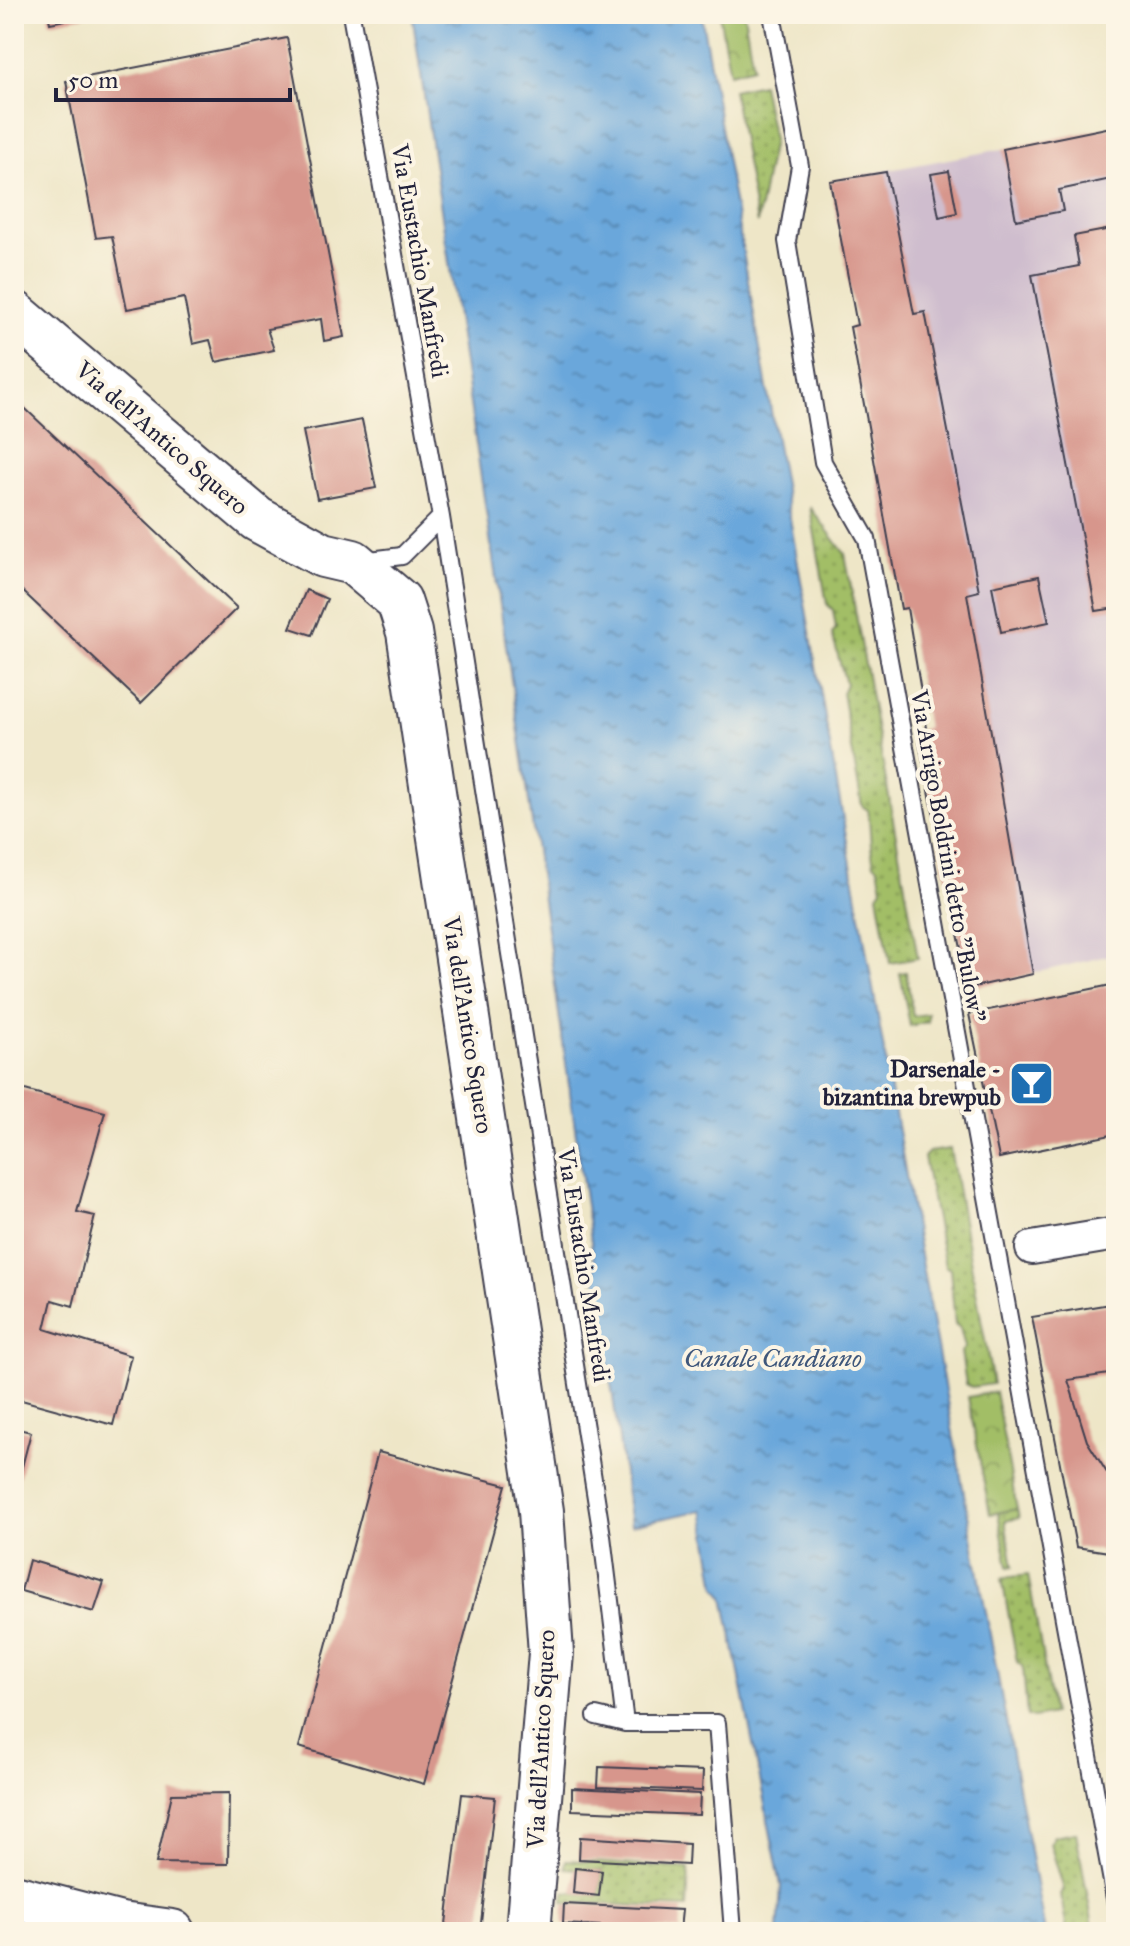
<svg xmlns="http://www.w3.org/2000/svg" width="1130" height="1946" font-family="'IM FELL Great Primer',serif">
	<defs>
		<pattern id="grass-dots" width="8" height="8" patternUnits="userSpaceOnUse" patternTransform="scale(2)"><rect width="8" height="8" fill="#a2be66"/><path d="M2 2h.1M6 6h.1" fill="none" stroke="#849a55" stroke-width="1.8" stroke-linecap="round"/></pattern>
		<pattern id="park-crowns" width="20" height="18" patternUnits="userSpaceOnUse" patternTransform="scale(2)"><rect width="20" height="18" fill="#a2be66"/><path d="M2 6a3 3 0 1 1 6 0M12 15a3 3 0 1 1 6 0" fill="none" stroke="#849a55"/></pattern>
		<pattern id="water-ripples" width="26" height="14" patternUnits="userSpaceOnUse" patternTransform="scale(2)"><rect width="26" height="14" fill="#6aa7db"/><path d="M2 4q2-2 4 0t4 0M15 11q2-2 4 0t4 0" fill="none" stroke="#5788b3"/></pattern>
	</defs>
	<rect width="100%" height="100%" fill="#fcf5e5"/>
	<filter id="ink" filterUnits="userSpaceOnUse"><feTurbulence type="fractalNoise" baseFrequency=".0125" numOctaves="2"/><feDisplacementMap in="SourceGraphic" scale="16" xChannelSelector="R" yChannelSelector="G"/><feConvolveMatrix kernelMatrix="1 2 1 2 8 2 1 2 1" color-interpolation-filters="sRGB"/></filter>
	<filter id="wash" filterUnits="userSpaceOnUse"><feTurbulence type="fractalNoise" baseFrequency=".006" numOctaves="4" result="noise"/><feDisplacementMap in="SourceGraphic" scale="32" xChannelSelector="R" yChannelSelector="G"/><feGaussianBlur stdDeviation="1.8" result="paint"/><feColorMatrix in="noise" values="0 0 0 0 0 0 0 0 0 0 0 0 0 0 0 0 0 1.4 0 .05"/><feComposite in="paint" operator="in"/></filter>
	<g filter="url(#wash)">
		<rect width="100%" height="100%" fill="#eee6c7"/>
		<!-- industrial -->
		<path fill="#cfbdce" d="M1116,128V954L969,988L917,731L927,728L907,608L901,609L850,327L857,325L830,181Z"/>
		<!-- grass -->
		<path fill="url(#grass-dots)" stroke="#627050" stroke-width="2" d="M762,84L773,140L757,223L733,90Z
			M810,507L845,554L918,958L890,963L878,894L882,888L878,867L874,864C869,844 871,829 868,810L862,806L842,693L846,684L832,634L836,628L833,610L827,604Z
			M906,972L913,1016L928,1014V1022L910,1026L900,973Z
			M950,1149L993,1384L972,1387L966,1384L961,1352L965,1347L960,1328L955,1324L950,1269L945,1266L924,1157L929,1152Z
			M1017,1509L1019,1518L1005,1521L1013,1566L1008,1567L998,1513Z
			M1028,1575L1053,1714L1033,1718L1027,1716L1023,1666L1017,1662L1002,1578Z
			M1076,1832L1094,1932H1067L1061,1895L1064,1890L1050,1843L1054,1836Z
			M566,1860L689,1869L687,1908L563,1902L564,1892L599,1896L602,1871L565,1868Z"/>
		<!-- park -->
		<path fill="url(#park-crowns)" stroke="#627050" stroke-width="2" d="M719,14H744L753,67L730,73Z
			M995,1392L1017,1509L990,1514L968,1397Z"/>
		<!-- water -->
		<path fill="url(#water-ripples)" stroke="#46648b" stroke-width="2" d="M412,14H701L920,1255L1045,1932H778L781,1886L724,1597L716,1587L703,1510L631,1525L526,780Z"/>
		<g id="blocks">
			<!-- building -->
			<path fill="#d7968c" d="M48,14H90V15L50,23Z
				M287,38L344,337L324,341L321,319L267,329L274,350L216,362L210,340L193,344L184,298L127,309L112,236L96,238L66,81Z
				M1116,126V178L1059,190L1063,211L1016,220L1003,149Z
				M949,171L957,213L939,217L931,174Z
				M886,172L914,314L925,312L979,591L967,594L1033,974L969,988L917,731L927,728L907,608L901,609L850,327L857,325L830,181Z
				M1116,228V393L1111,394L1116,418V608L1096,611L1032,275L1079,266L1074,236Z
				M14,398L237,608L141,703L14,583Z
				M362,420L376,488L317,499L303,431Z
				M1039,576L1049,622L1001,632L992,586Z
				M306,590L327,599L312,635L290,628Z
				M1116,984V1134L999,1158L969,1014Z
				M14,1087L105,1112L77,1212L95,1216L73,1306L52,1300L45,1329L131,1356L113,1425L14,1398Z
				M1116,1303V1373L1068,1380L1087,1441L1116,1487V1553L1076,1547L1032,1317Z
				M14,1428L31,1432L15,1494H14Z
				M378,1452L506,1485L424,1784L299,1747Z
				M29,1560L104,1582L94,1612L21,1591Z
				M599,1767L703,1771L702,1791L598,1787Z
				M572,1788L700,1794L699,1815L572,1810Z
				M229,1793L228,1864L156,1863L172,1794Z
				M462,1794L495,1797L480,1932H445Z
				M580,1837L689,1844L688,1865L579,1859Z
				M575,1868L602,1871L599,1896L573,1893Z
				M564,1904L682,1910L680,1930L563,1924Z"/>
		</g>
	</g>
	<g filter="url(#ink)">
		<use href="#blocks" fill-opacity="0" stroke="#413f50" stroke-width="2"/>
		<g fill="none" stroke-linecap="round" stroke-linejoin="round">
			<defs>
				<path id="lane" d="M351,14L441,517L402,556L362,561
					M772,14L800,166L787,241L823,462L867,539L1116,1904
					M441,517L602,1536L625,1723H717L733,1932
					M596,1716L625,1723"/>
				<path id="street" d="M1032,1248L1116,1234"/>
				<path id="secondary" d="M14,313L257,519L323,555L353,562L399,601L409,632L541,1511L551,1653L528,1932
					M14,1897L121,1925L172,1932"/>
			</defs>
			<!-- lane casing -->
			<use href="#lane" stroke="#413f50" stroke-width="20"/>
			<!-- street casing -->
			<use href="#street" stroke="#413f50" stroke-width="36"/>
			<!-- secondary casing -->
			<use href="#secondary" stroke="#413f50" stroke-width="48"/>
			<!-- lane -->
			<use href="#lane" stroke="#fff" stroke-width="16"/>
			<!-- street -->
			<use href="#street" stroke="#fff" stroke-width="32"/>
			<!-- secondary -->
			<use href="#secondary" stroke="#fff" stroke-width="44"/>
		</g>
	</g>
	<!-- icons -->
	<defs>
		<symbol id="bar-square" viewBox="-11 -11 22 22"><rect x="-9" y="-9" width="18" height="18" rx="4" fill="#1f6fb2" stroke="#fcf5e5"/><path d="M-6-5H6L.8 .8V4.5H3.5V6h-7V4.5H-.8V.8Z" fill="#fff"/></symbol>
	</defs>
	<g fill-rule="evenodd">
		<use href="#bar-square" x="1006" y="1058" width="51" height="51"/>
	</g>
	<g text-anchor="middle" stroke-width="8" stroke-linejoin="round" paint-order="stroke">
		<!-- street labels -->
		<g font-size="24" fill="#22223b" stroke="#fcf5e5">
			<text transform="translate(420 261) rotate(80)" y="8">Via Eustachio Manfredi</text>
			<text transform="translate(162 438) rotate(41)" y="8">Via dell'Antico Squero</text>
			<text transform="translate(948 856) rotate(80)" y="8">Via Arrigo Boldrini detto "Bulow"</text>
			<text transform="translate(468 1025) rotate(81)" y="8">Via dell'Antico Squero</text>
			<text transform="translate(584 1265) rotate(81)" y="8">Via Eustachio Manfredi</text>
			<text transform="translate(541 1739) rotate(-87)" y="8">Via dell'Antico Squero</text>
		</g>
		<!-- poi labels -->
		<g font-size="24" font-weight="bold" fill="#22223b" stroke="#fcf5e5" text-anchor="end">
			<text x="1001" y="1077">Darsenale -<tspan x="1001" dy="28">bizantina brewpub</tspan></text>
		</g>
		<!-- water labels -->
		<g font-size="26" font-style="italic" fill="#3f577b" stroke="#fcf5e5">
			<text x="773" y="1367">Canale Candiano</text>
		</g>
	</g>
	<!-- margin -->
	<rect width="1130" height="1946" fill="none" stroke="#fcf5e5" stroke-width="48"/>
	<!-- scale -->
	<path d="M56 88v12h234v-12" fill="none" stroke="#22223b" stroke-width="4"/>
	<text x="68" y="88" font-size="24" fill="#22223b" stroke="#fcf5e5" stroke-width="6" paint-order="stroke">50 m</text>
</svg>
